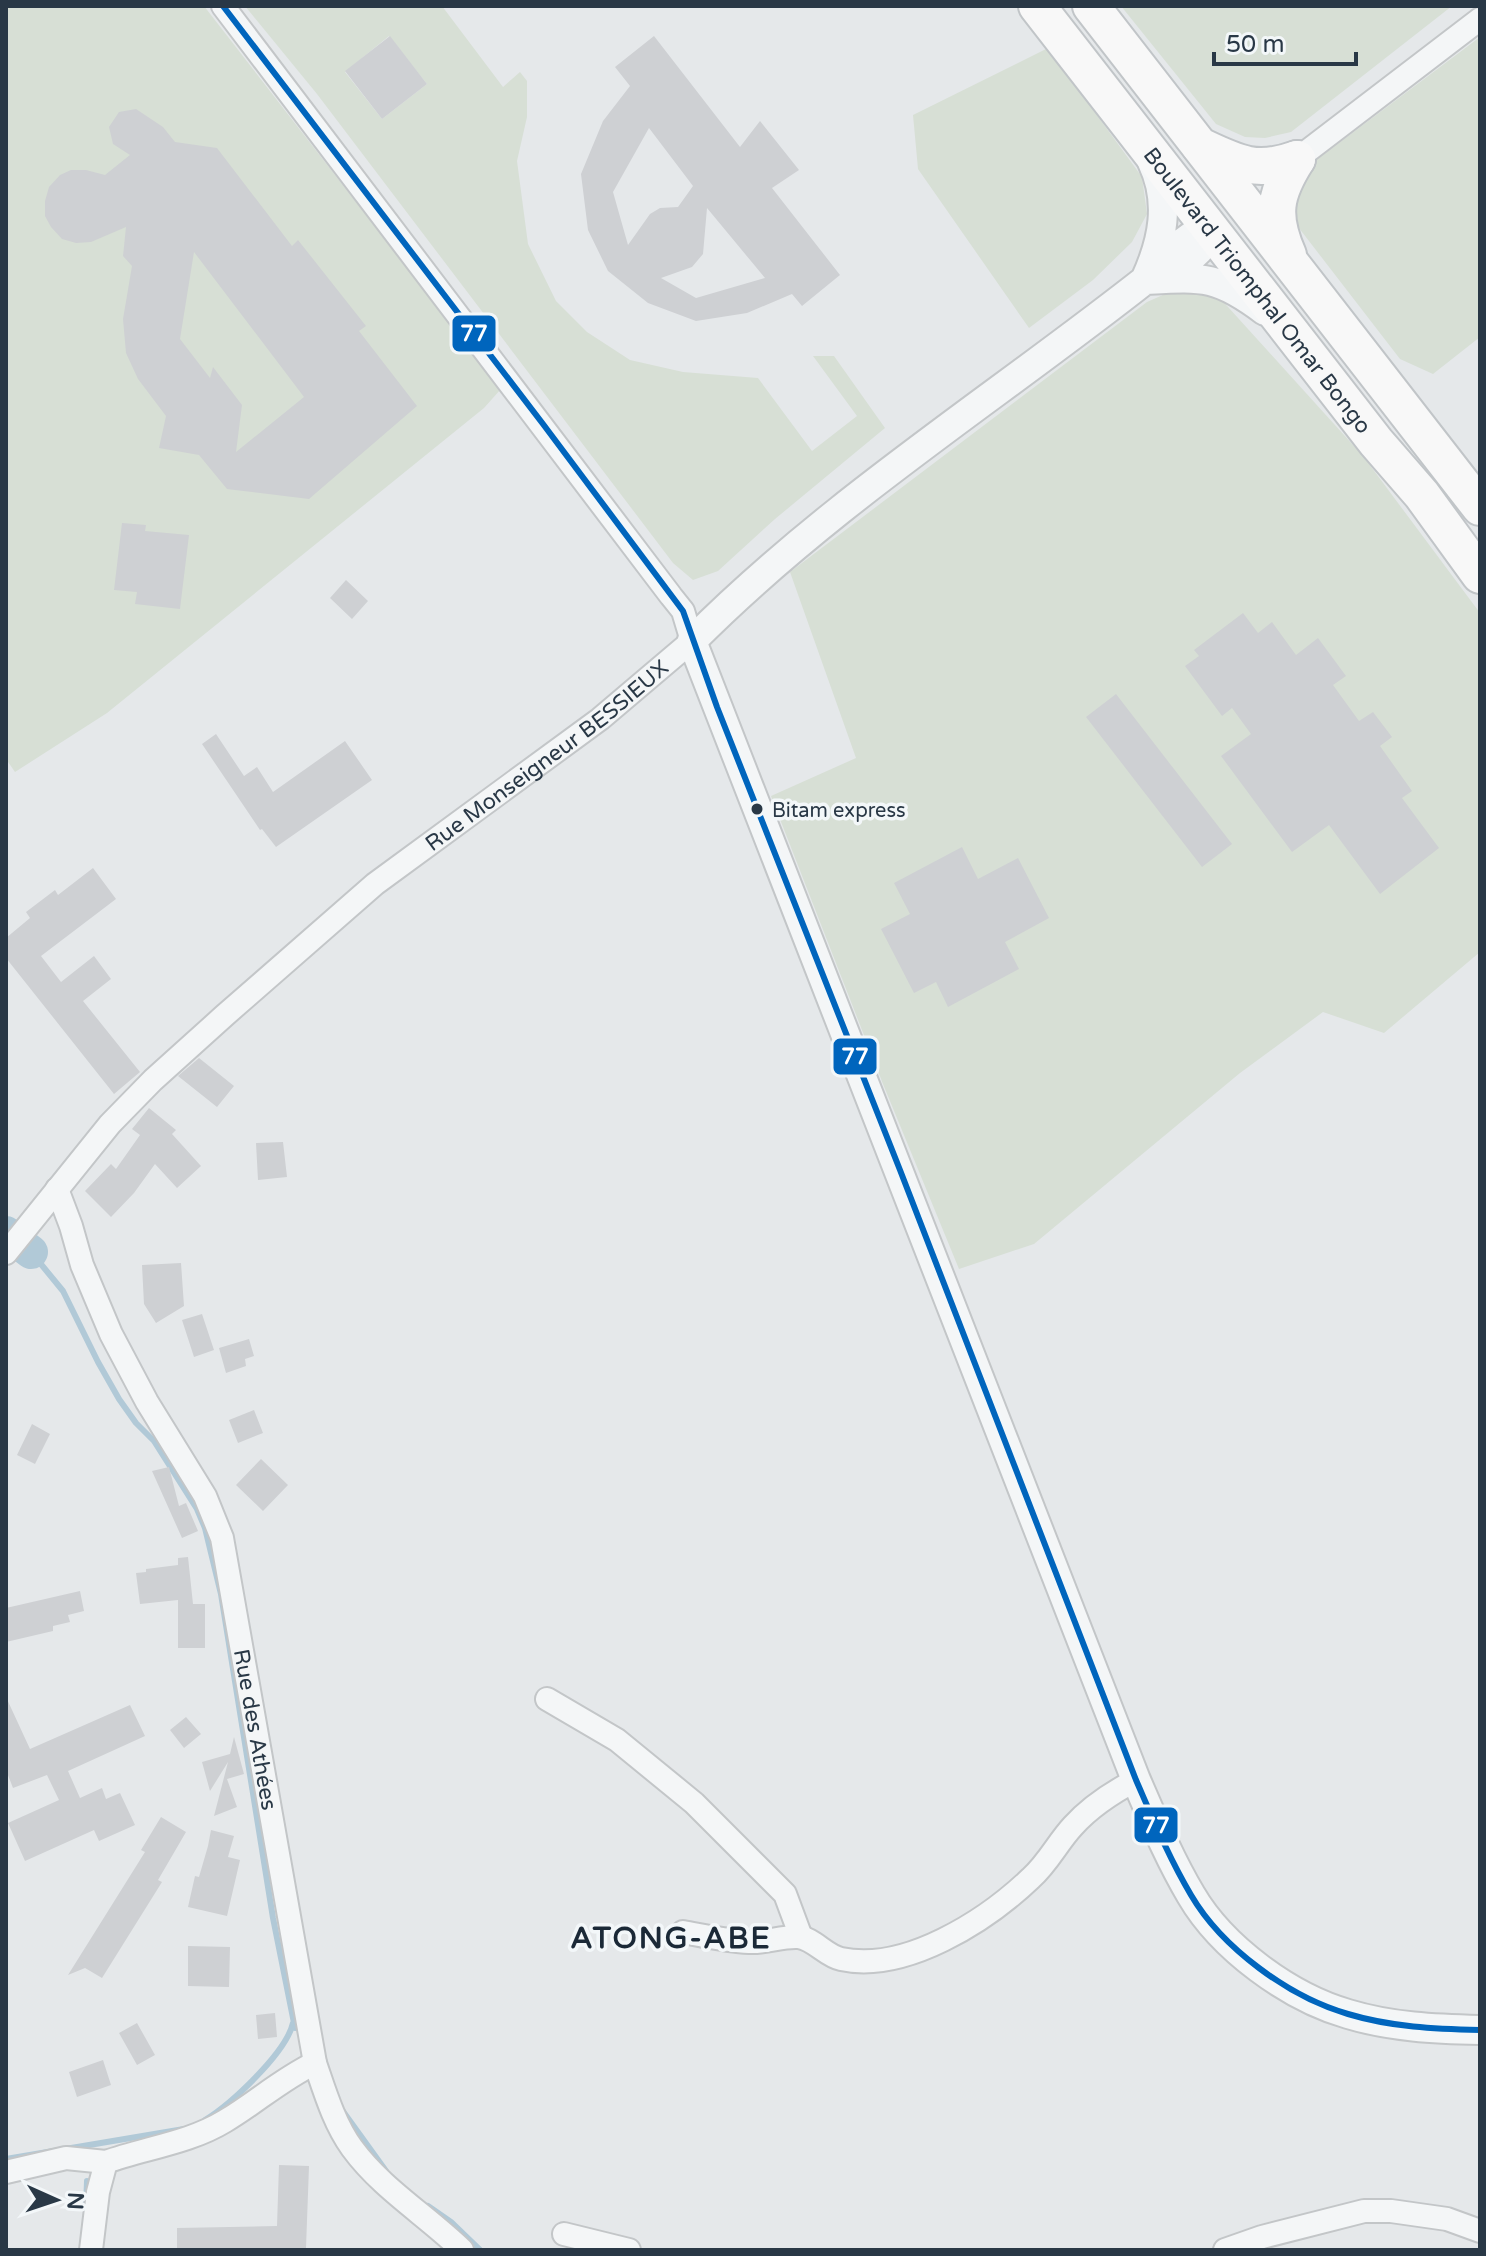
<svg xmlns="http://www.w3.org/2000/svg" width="1486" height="2256" font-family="'Varela Round',sans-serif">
	<rect width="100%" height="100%" fill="#e5e8ea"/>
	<!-- green -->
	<path fill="#d7dfd5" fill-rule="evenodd" d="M6,6H204L501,389L484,408L107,713L15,772L6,759Z
		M245,6H442L503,87L520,72L527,81V117L517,161L528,244L556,301L587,332L630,360L683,372L758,378L812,451L857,416L813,356H834L885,428L775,519L718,571L693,580L673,563L317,94ZM389,36L427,84L382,119L345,72Z
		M1121,6H1452L1291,132L1265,138L1245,137L1216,124Z
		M1480,37V337L1433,374L1400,359L1292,219L1303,170Z
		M1048,48L1142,177L1147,214L1132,242L1093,280L1029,328L918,169L913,115Z
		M1172,291H1188L1219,297L1363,456L1480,613V952L1384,1033L1323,1012L1240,1073L1034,1244L959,1269L883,1084L771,796L856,758L790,572L1147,302Z"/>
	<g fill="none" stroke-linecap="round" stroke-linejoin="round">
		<!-- stream -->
		<path stroke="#b1c9d7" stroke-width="6" d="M31,1252L63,1291L98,1362L119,1399L136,1423L154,1441L197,1509L205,1528L221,1594L273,1918L295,2028
			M342,2110L386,2171
			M205,2120C231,2104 286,2053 293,2023
			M6,2159L184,2129
			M428,2206L451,2222L480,2250
			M86,2207L87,2181"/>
		<!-- river -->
		<path stroke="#b1c9d7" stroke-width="34" d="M6,1233L31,1252"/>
	</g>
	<!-- building -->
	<path fill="#ced0d3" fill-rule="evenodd" d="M390,36L427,84L382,119L345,71Z
		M654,36L740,147L760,121L799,170L772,188L840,275L802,306L792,294L747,313L696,321L648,303L608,271L588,230L581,174L603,121L630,86L615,67ZM649,128L693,186L678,207L660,208L650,214L628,245L613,192ZM707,208L765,278L696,298L661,278L692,267L703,254Z
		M136,109L163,127L175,142L217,148L292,246L298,240L366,326L359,331L417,406L309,499L227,489L199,455L159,448L166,416L138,379L126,353L123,319L132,266L123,256L126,227L91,242L76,243L62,239L51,227L45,216V201L49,187L60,175L71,170H86L105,175L130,155L113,144L109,127L119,112ZM194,252L304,397L236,452L242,405L213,367L210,378L180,339Z
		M122,523L146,525L145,531L189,535L180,609L135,604L137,592L114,590Z
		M346,580L368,601L352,619L330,598Z
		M1243,613L1258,633L1272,622L1296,655L1318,638L1346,676L1333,685L1359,721L1373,712L1392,737L1380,746L1412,791L1402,798L1439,848L1380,894L1329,825L1292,852L1221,756L1251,734L1232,708L1222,716L1185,666L1199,656L1194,650Z
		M1116,694L1232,844L1202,867L1086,717Z
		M216,734L244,776L257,767L273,792L345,741L372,780L276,847L262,829L260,830L202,744Z
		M962,847L978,879L1018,858L1049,918L1005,942L1019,969L948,1007L936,982L914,993L881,929L910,914L894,883Z
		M93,868L116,899L41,956L61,982L94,956L111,979L83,1001L140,1072L114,1094L6,958V938L30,918L26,912L55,890L58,895Z
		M199,1058L234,1086L217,1107L178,1076Z
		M149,1108L176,1130L172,1134L201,1166L177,1188L155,1164L134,1193L111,1217L85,1191L111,1164L116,1169L140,1135L132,1129Z
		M283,1142L287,1177L258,1180L256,1143Z
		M181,1263L184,1306L156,1323L144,1304L142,1265Z
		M202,1314L214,1350L194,1357L182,1320Z
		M249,1339L254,1356L245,1359L246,1366L226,1373L219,1348Z
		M254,1410L263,1433L238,1443L229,1420Z
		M32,1424L50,1434L35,1464L17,1455Z
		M261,1459L288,1485L263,1511L236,1485Z
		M169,1467L179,1506L186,1503L198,1531L182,1538L152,1471Z
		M188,1557L193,1604H205V1648H178V1600L140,1604L136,1573L146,1572V1569L178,1565V1558Z
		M80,1591L84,1611L68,1615L70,1622L53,1626V1631L6,1642V1608Z
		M6,1697L30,1749L130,1705L145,1736L68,1771L80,1798L102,1788L106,1799L120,1793L135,1825L99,1841L94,1830L25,1861L8,1823L59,1800L47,1775L13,1788L6,1770Z
		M186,1717L201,1734L184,1748L170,1730Z
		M234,1737L244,1774L227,1779L237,1807L214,1816L228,1762L210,1791L202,1762L230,1754Z
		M161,1817L186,1832L158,1880L162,1882L102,1978L85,1968L68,1975L145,1852L141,1850Z
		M211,1830L234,1836L228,1857L240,1860L227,1916L188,1907L195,1876L199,1877L208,1846Z
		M188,1946L230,1947L229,1987L188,1986Z
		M275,2013L277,2037L258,2039L256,2015Z
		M137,2023L155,2055L137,2065L119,2033Z
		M103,2060L111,2085L77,2097L69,2072Z
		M279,2165L309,2166L306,2248L177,2250V2228L277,2226Z"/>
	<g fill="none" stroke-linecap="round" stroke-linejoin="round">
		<defs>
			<g id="minor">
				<path d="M1297,159L1480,19"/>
				<path id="s1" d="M57,1189L71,1226L82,1265L111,1334L147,1402L205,1496L222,1538L315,2063C325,2092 334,2123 352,2148C382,2189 426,2215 462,2250"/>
				<path id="s2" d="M6,1253L110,1124L153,1080L224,1016L375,884L600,719L692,641L683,611L671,596L223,6"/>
				<path d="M547,1699L617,1740L694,1803L785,1894L801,1937"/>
				<path d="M683,1932C705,1936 727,1941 749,1942C766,1943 782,1936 798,1937C813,1938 826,1956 841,1959C905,1973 986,1921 1031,1878C1048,1863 1058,1842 1073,1826C1091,1806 1113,1792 1136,1780"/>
				<path d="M6,2172L66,2158L106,2162"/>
				<path d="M564,2234L629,2250"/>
				<path d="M91,2250L98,2192L106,2162C145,2148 189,2143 225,2121C257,2102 280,2080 315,2063"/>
				<path d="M1225,2250L1262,2237L1364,2211H1391L1447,2219L1480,2231"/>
			</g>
			<path id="tertiary" d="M1152,162C1171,202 1163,241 1145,280C994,399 828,504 692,641L1136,1780C1153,1819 1169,1858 1191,1895C1222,1948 1289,1997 1348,2014C1391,2027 1435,2029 1480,2030
				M1152,265L1197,232L1210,230C1205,254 1177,267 1157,279
				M1145,280C1203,277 1217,275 1265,311"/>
			<g id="primary">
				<path id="s3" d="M1037,6L1376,442L1422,495L1480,575"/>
				<path d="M1091,6L1480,507"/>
				<path d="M1200,146C1236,163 1256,174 1297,159"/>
				<path d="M1288,255C1271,216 1274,195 1297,159"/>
			</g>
		</defs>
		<!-- minor casing -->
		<use href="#minor" stroke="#c3c6c8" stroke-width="26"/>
		<!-- tertiary casing -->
		<use href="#tertiary" stroke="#c3c6c8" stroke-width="32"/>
		<!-- primary casing -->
		<use href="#primary" stroke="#c1c5c8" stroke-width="40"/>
		<!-- minor -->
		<use href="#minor" stroke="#f4f6f7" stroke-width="22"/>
		<!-- tertiary -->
		<use href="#tertiary" stroke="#f4f6f7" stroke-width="28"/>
		<!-- primary -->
		<use href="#primary" stroke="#f8f8f8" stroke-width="36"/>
		<defs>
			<path id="bus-1" d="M223,6L543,424L683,611L717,707L900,1170L1136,1780C1153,1819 1169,1858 1191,1895C1222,1948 1289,1997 1348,2014C1391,2027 1435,2029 1480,2030"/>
		</defs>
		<!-- bus-1 casing -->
		<use href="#bus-1" stroke="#f3f7f9" stroke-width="12"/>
		<!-- bus-1 -->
		<use href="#bus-1" stroke="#0065bd" stroke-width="6"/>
	</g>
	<!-- markers -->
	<circle fill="#293846" stroke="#f3f7f9" stroke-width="3" cx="757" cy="809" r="7"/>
	<g text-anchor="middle" stroke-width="7" stroke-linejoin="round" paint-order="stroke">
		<!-- bus labels -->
		<g font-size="20" fill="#293846" stroke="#f3f7f9" text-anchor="start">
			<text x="772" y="817">Bitam express</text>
		</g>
		<!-- street labels -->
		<g font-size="22" fill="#293846" stroke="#f3f7f9">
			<text dy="8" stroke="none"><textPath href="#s3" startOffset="360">Boulevard Triomphal Omar Bongo</textPath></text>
			<text dy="8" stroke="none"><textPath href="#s2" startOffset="738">Rue Monseigneur BESSIEUX</textPath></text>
			<text dy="8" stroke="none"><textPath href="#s1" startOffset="582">Rue des Athées</textPath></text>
		</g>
		<!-- district labels -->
		<g font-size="30" font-weight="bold" letter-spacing="2" fill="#1b2937" stroke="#f3f7f9">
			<text x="671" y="1948">ATONG-ABE</text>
		</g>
	</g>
	<g stroke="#f3f7f9" stroke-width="3">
		<rect x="451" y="314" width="46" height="39" rx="8" fill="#0065bd"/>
		<rect x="832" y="1037" width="46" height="39" rx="8" fill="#0065bd"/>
		<rect x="1133" y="1806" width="46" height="38" rx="8" fill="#0065bd"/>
	</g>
	<g font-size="22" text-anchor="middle" font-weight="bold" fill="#fff">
		<text x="474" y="341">77</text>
		<text x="855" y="1064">77</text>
		<text x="1156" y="1833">77</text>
	</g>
	<!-- border -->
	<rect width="1486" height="2256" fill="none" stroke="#293846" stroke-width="16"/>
	<!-- north arrow -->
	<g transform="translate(56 2200) rotate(93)" stroke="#f3f7f9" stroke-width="6" paint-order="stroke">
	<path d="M0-6L14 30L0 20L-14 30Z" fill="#293846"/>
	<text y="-12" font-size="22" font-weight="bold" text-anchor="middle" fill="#293846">N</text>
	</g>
	<!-- scale -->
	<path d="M1214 52v12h142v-12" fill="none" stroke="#293846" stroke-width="4"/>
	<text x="1226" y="52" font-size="24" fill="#293846" stroke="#f3f7f9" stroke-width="6" paint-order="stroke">50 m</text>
</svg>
